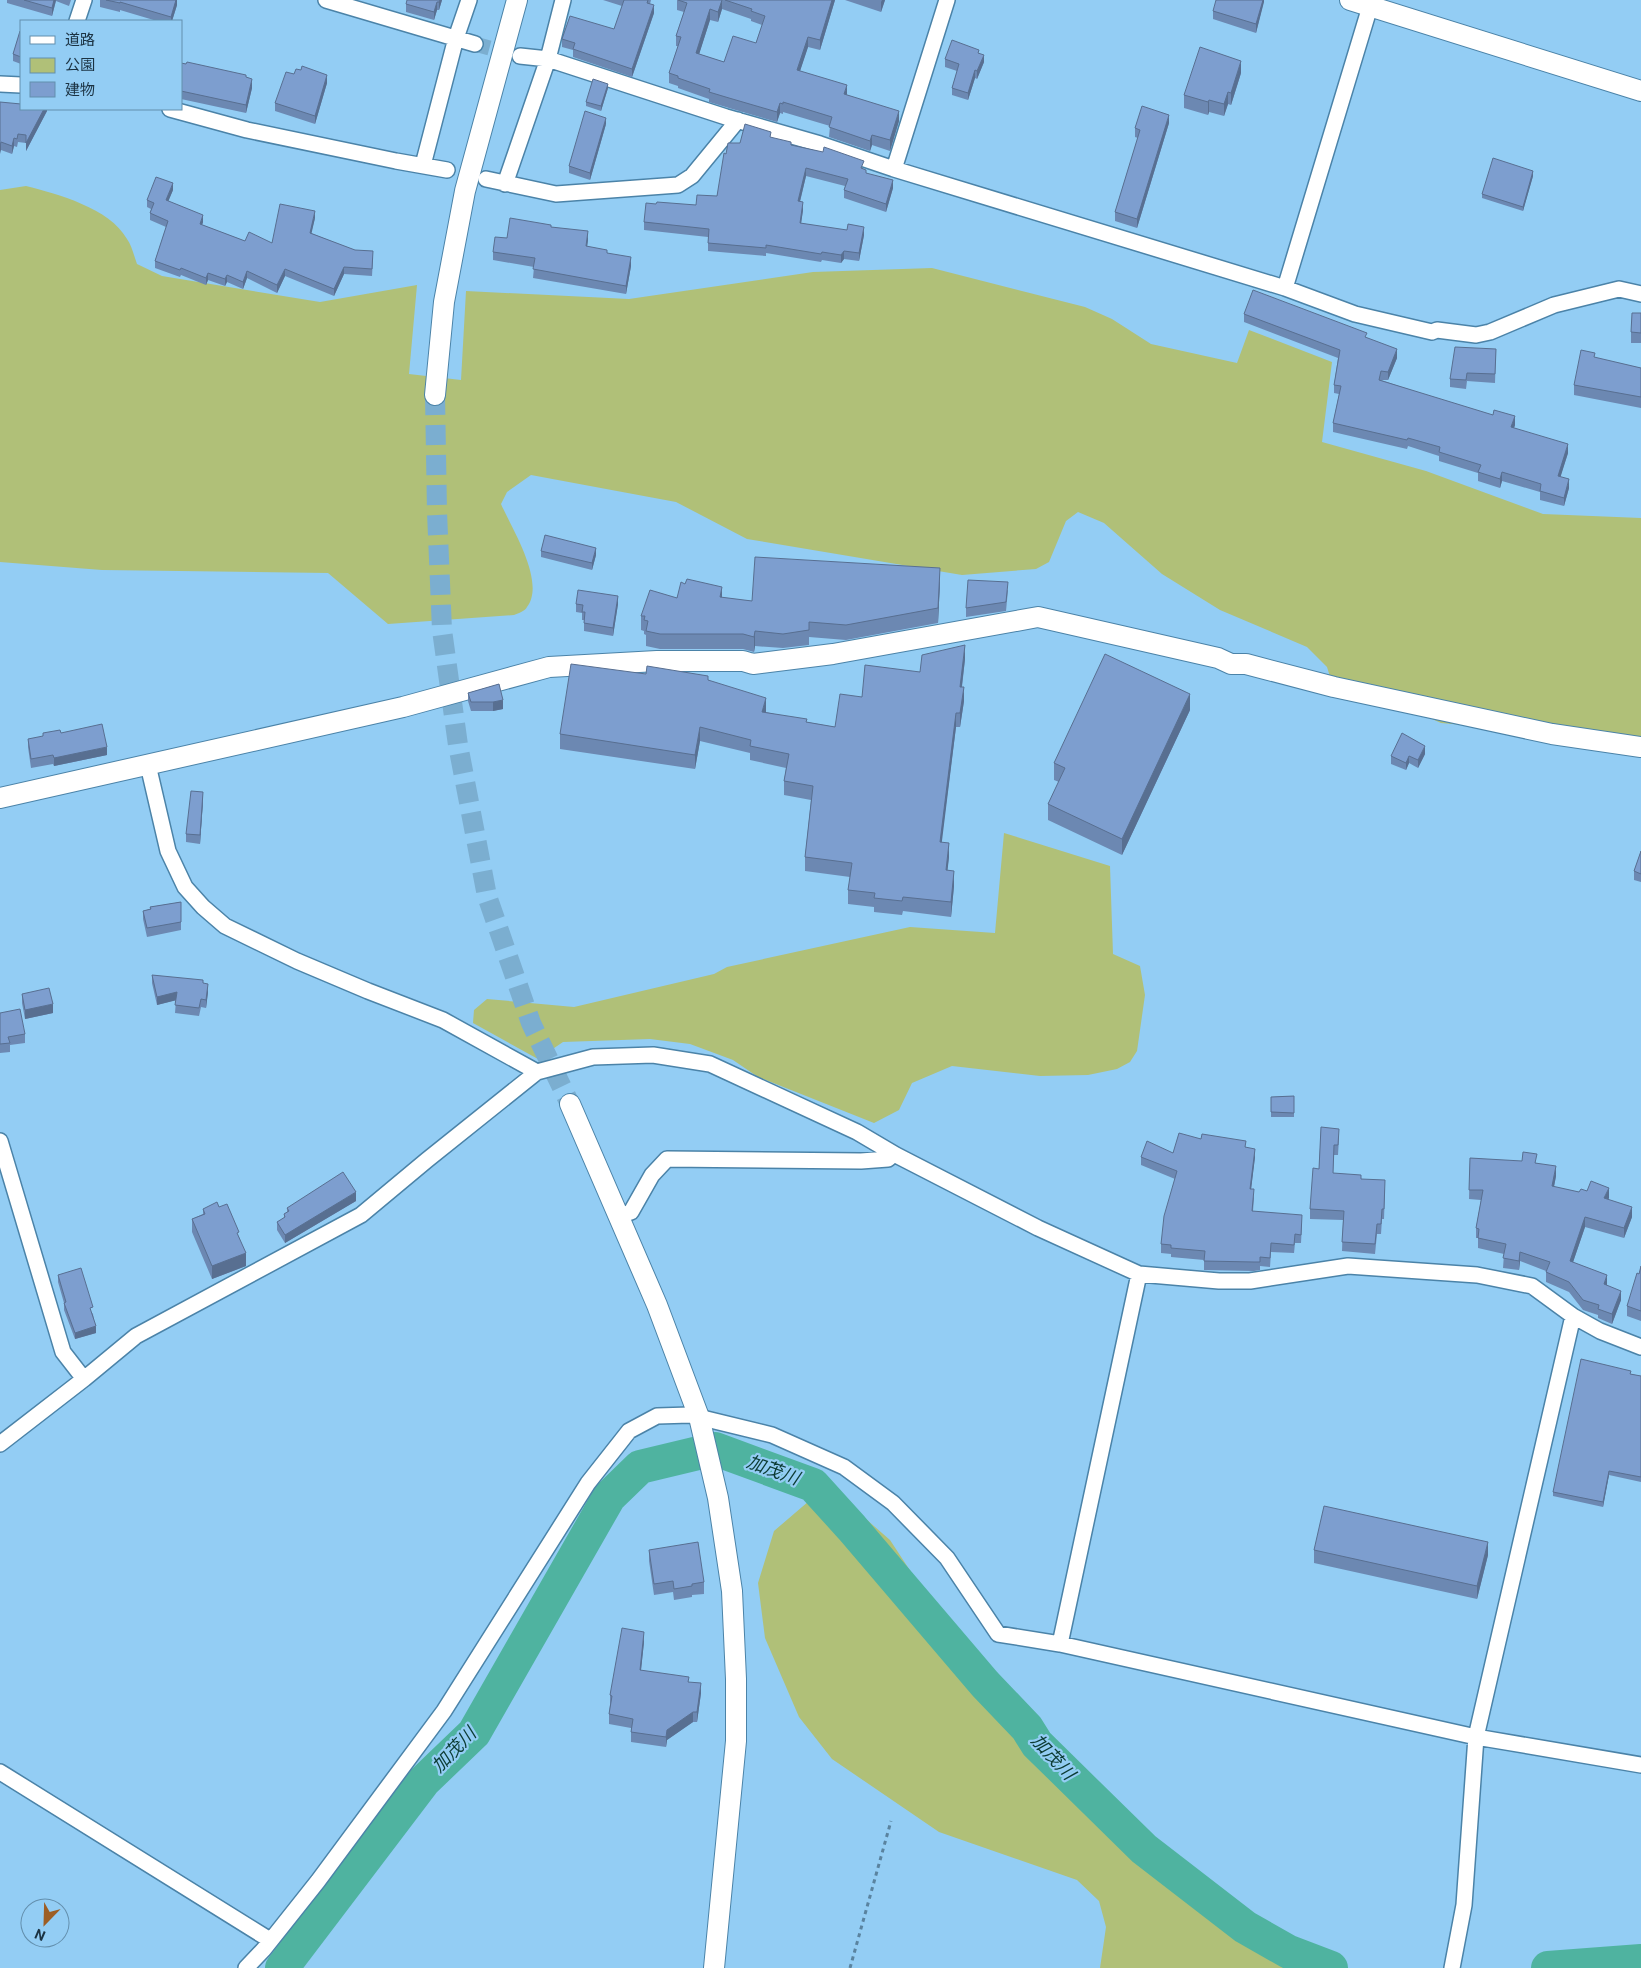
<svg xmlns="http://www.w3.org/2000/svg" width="1641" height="1968" font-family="Roboto,'Noto Sans JP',sans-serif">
	<rect width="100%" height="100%" fill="#93cdf4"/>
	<!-- green -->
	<path fill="#b0c078" d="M26,186C57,194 110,208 127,239C132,246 134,256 137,264L162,276L320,302L417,285L409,374L461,380L466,291L629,299L813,272L932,268L1085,307L1112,319L1151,344L1237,363L1249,330L1332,362L1322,442L1426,471L1543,514L1641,518V737L1620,739L1441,723L1398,704L1331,680L1327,667L1307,647L1220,610L1162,574L1104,523L1078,512L1066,521L1049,562L1036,569L962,575L747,539L676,502L531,475L507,492L501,504C512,529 546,582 527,607C525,611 519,613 514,615L388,624L328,573L102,570L0,562V190Z
		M1004,833L1110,866L1113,954L1140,966L1145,995L1137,1051L1130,1062L1117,1069L1088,1075L1040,1076L952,1066L912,1083L899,1110L874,1123L758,1077L733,1060L690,1044L650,1039L563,1042L538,1059L473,1023L474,1010L487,999L574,1007L714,974L727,967L910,927L995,933Z
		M816,1495L843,1499L890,1540L1022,1741L1182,1891L1290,1968H1100L1106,1927L1099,1901L1077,1880L939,1832L832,1759L799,1717L765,1638L758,1583L774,1531Z"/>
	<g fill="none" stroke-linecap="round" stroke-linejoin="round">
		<!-- river -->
		<path stroke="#4fb3a0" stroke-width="34" d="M282,1968L424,1781L474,1733L609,1497L640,1467L715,1449L813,1485L852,1528L985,1684L1027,1728L1037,1744L1144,1849L1245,1927L1289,1952L1331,1968
			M1548,1968L1641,1961"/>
		<!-- minor-tunnel -->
		<path stroke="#7baed0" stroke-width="15" stroke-dasharray="15 8" stroke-linecap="butt" d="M475,44L512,54"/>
		<!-- tertiary-tunnel -->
		<path stroke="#7baed0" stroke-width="20" stroke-dasharray="20 10" stroke-linecap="butt" d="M435,395L437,512L442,630L458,745L487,896L531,1023L570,1104"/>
		<defs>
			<path id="minor" d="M326,0L475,44
				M77,21L84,0
				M520,56L548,59L726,117L820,144L894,169L1285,288L1355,314L1432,332L1437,330L1476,335L1490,332L1554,305L1619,289L1641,294
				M0,84L21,85
				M170,109L247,130L396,161L447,170
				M423,165L456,38L469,0
				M894,169L947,0
				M486,179L556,194L678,185L692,176L738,120
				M505,184L548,59L563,0
				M1285,288L1372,0
				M148,765L168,851L185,887L203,907L225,926L297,961L368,991L443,1020L537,1072
				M0,1141L63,1352L84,1379
				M619,1216L631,1212L652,1175L667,1159L861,1161L888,1159L894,1154
				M0,1444L84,1379L136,1336L361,1215L427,1160L537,1072L593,1057L653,1055L710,1064L857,1132L896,1155L1038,1228L1139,1274L1219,1281H1250L1348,1266L1477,1275L1532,1286L1573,1316L1600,1331L1641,1347
				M1060,1644L1139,1274
				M0,1772L270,1940
				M246,1968L264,1949L318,1881L444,1711L588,1483L629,1431L657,1416L690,1415L772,1435L844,1467L893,1503L947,1558L998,1634L1060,1644L1476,1737L1641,1765
				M1452,1968L1464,1905L1476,1737L1573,1316"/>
			<path id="tertiary" d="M1350,0L1641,91
				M435,395L444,302L465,191L517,0
				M0,798L403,707L549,667L657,661H743L753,664L833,654L1038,617L1218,658L1231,664H1246L1334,687L1552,734L1641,747
				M570,1104L657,1305L699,1417L718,1498L732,1591L736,1679V1741L714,1968"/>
		</defs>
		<!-- minor casing -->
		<use href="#minor" stroke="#4b83a8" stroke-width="18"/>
		<!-- tertiary casing -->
		<use href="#tertiary" stroke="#4b83a8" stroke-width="22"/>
		<!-- path -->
		<path stroke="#5a839f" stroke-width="3" stroke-dasharray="4 4" stroke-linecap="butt" d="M850,1968L891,1821"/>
		<!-- minor -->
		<use href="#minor" stroke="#fff" stroke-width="15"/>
		<!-- tertiary -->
		<use href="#tertiary" stroke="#fff" stroke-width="20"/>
	</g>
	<!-- wall -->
	<path fill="#6c88b2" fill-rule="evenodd" d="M5,0H71L69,6L56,1L52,16L7,3V0Z
		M100,0H177V5L172,21H157L120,10V12L100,7Z
		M442,0L439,10H437L434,20L406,12V4Z
		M603,0H651L650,4L654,13L632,77L573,57V50L562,47V39L614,29L622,6Z
		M677,0H835L820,50L808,47L800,71L899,121L890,151L872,145L870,151L829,137L830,126L783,112V114L780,113L777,122L729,108L709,102V99L678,88V86L669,83V73L678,46H676V36L684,12L677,10ZM722,9L751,19V21L762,25L756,43L724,62L699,54L710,20L718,22Z
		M845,0H885L881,12Z
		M1264,0L1256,33L1213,19V11Z
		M21,31V64L13,61V54Z
		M979,53L984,62L977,79L975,78L968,100L952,95V88L957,71L945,67V59Z
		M181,63L246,77L252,88L246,113L181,99Z
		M301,70L327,83L315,124L275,111V103L294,74Z
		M1241,73L1231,105L1228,104L1224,116L1209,112L1208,115L1184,108V95Z
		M608,88L601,111L586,106V102Z
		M0,102L47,111L26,151V143L18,142L17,147L14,146L12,154L1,150Z
		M1169,123L1137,228L1115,221V212L1138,138L1135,137V128Z
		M606,124L590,180L569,173V166Z
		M771,138L864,169L866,173L893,188L886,212L844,198V190L845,186L806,176L800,202L803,210L801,223L864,235L859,261L844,259L841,263L822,260L821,262L766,253V256L708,251V237L644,230V222L656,204L696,205L717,196L726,154L740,143Z
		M1533,176L1523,211L1482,198V194Z
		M173,190L168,201L203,222L202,225L245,241L272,243L315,218L311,233L373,258L372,276L344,274L334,296L285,276L277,293L247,278L243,289L227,282L225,286L208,280L206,285L181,275L180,277L155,268V261L166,227L150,220V213L151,209L147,207V200Z
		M551,227L588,240L587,246L607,253L631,266L626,294L533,278L534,267L493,260V252L507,238Z
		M1641,313V343H1631V332Z
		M1244,314L1367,338L1397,358L1388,380H1381L1515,425L1514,428L1568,453L1560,477L1569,488L1564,506L1540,500V492L1502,481L1500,488L1478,481V473L1439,461V456L1408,446L1407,449L1333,432V423L1339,394L1334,393V385L1338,358L1244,322Z
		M1496,349L1495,383L1467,381L1466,389L1450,387V379Z
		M1595,358L1641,368V408L1574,395V385Z
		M541,551L596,555L592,570L541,557Z
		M940,582L938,623L846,640L809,637V645L783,648L755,646L754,652L743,649H660L646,646V635L644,634V631L641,630V616L677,598L685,584L722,598L752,601Z
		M1008,590L1006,611L966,617V608Z
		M576,604H618L613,636L584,631V620H582V613L576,612Z
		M965,659L962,687L964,701L960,727H956L941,843L949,857L947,871L954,886L951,917L903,911L902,915L874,912V907L848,904V890L850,877L805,871V857L811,800L784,795V781L786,768L750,760V753L700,741L695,769L560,749V734L646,674L708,680L766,712L807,722L835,727L862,697L920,672Z
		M499,684L503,709L493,711H471L468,701V693Z
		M1190,710L1122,855L1048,820V804L1059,782L1054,780V763Z
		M43,733H61L107,755L54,766L53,764L31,768L28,747V739L43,737Z
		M1425,754L1418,768L1409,763L1406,770L1391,764V756Z
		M203,801L200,844L186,842V834Z
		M1641,851V882L1634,880V871Z
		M181,902V930L147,937L143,919V911L150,909V907Z
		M152,975L203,983L208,992L206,1008L201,1007L199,1016L175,1013L176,1000L157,1005L152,983Z
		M22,994L53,1013L25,1019L22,1003Z
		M0,1013L25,1034V1043L10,1045V1052L0,1053Z
		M1294,1096V1117H1271V1097Z
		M1321,1127L1339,1138L1338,1155H1334L1333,1173L1361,1179L1385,1190L1384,1219H1382L1381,1234H1377L1375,1254L1342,1251L1343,1220L1310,1219V1209L1319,1169Z
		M1201,1139L1246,1147L1255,1157L1251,1189L1254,1198L1253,1211L1302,1224L1301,1243H1295L1294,1253L1271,1252L1270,1267L1260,1266V1270L1254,1271L1204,1270V1260L1171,1257V1254L1161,1253V1244L1175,1179L1141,1165V1157L1173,1153Z
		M1470,1158L1537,1163L1556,1176L1554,1187L1609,1198L1608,1199L1632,1217L1624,1238L1585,1227L1573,1262L1607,1285L1621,1300L1612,1324L1598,1318V1315L1583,1310L1569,1292L1546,1282V1271L1520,1261L1519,1270L1503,1268L1504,1254L1478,1248V1238H1476V1228L1481,1200L1469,1199Z
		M356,1201L285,1243L277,1230V1222L284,1218V1214L287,1212V1208Z
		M219,1207L239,1237L246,1266L212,1279L192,1232V1219L203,1214V1209Z
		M1641,1266V1321L1627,1316V1306L1639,1274Z
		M58,1275L93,1314L96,1333L75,1339L64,1310V1303L58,1282Z
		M1631,1374L1641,1376V1482L1609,1475L1603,1507L1553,1496V1492Z
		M649,1550L704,1582V1594L692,1595V1597L674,1600L673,1592L654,1595L649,1561Z
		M1314,1550L1488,1555L1477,1599L1314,1563Z
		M644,1642L641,1670L689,1682L701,1693L697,1722H693L667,1740L666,1747L631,1742V1728L609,1724V1714L610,1705V1695Z"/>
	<!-- shaded-wall -->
	<path fill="#586f91" d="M54,0H56L52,16V8Z
		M176,0H177V5L172,21H171V17Z
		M440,0H442L439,10V2Z
		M722,0V9L718,22V12Z
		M832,0H835L820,50V40Z
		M882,0H885L881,12V2Z
		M1263,0H1264V2L1256,33V24Z
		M437,2V10L434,20V12Z
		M654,5V13L632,77V69Z
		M710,9V20L696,64V53Z
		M808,37V47L797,80V70Z
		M984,55V62L977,79V71Z
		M1241,61V73L1231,105V93Z
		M975,70V78L968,100V93Z
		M327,75V83L315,124V116Z
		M252,79V88L246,113V105Z
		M608,84V88L601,111V106Z
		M847,85V95L844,94Z
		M1228,92V104L1224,116V104Z
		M1209,100V112L1208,115V102Z
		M780,103V113L777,122V112Z
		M44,109H47V111L26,151V143Z
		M899,111V121L890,151V140Z
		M1169,115V123L1137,228V219Z
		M606,118V124L590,180V173Z
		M872,135V145L870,151V141Z
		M14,138V146L12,154V146Z
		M1,142V150L0,154V146Z
		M806,168V176L798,209V201Z
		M1533,171V176L1523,211V207Z
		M893,180V188L886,212V204Z
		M173,183V190L166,207V200Z
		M803,202V210L800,231V223Z
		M315,211V218L310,240V233Z
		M203,215V222L200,231V224Z
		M864,227V235L859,261V253Z
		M588,231V240L586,255V246Z
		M844,251V259L841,263V255Z
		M631,257V266L626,294V286Z
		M344,267V274L334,296V289Z
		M285,269V276L277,293V285Z
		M247,271V278L243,289V282Z
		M208,273V280L206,285V278Z
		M227,275V282L225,286V279Z
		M1397,349V358L1388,380V372Z
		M1515,416V425L1511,436V427Z
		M1568,444V453L1558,485V476Z
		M1502,472V481L1500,488V479Z
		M1569,479V488L1564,506V498Z
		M596,548V555L592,570V563Z
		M940,568V582L938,623V608Z
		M722,587V602L720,597Z
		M618,596V604L613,636V628Z
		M755,631V646L754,652V637Z
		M965,645V659L960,701V687Z
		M964,687V701L960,727V713Z
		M1190,694V710L1122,855V839Z
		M766,698V712H762Z
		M503,700V709L493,711V702Z
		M956,713V727L940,857V842Z
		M700,727V741L695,769V755Z
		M1425,746V754L1418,768V760Z
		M107,747V755L54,766V758Z
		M1409,756V763L1406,770V763Z
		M203,792V801L200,844V835Z
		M949,843V857L946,884V870Z
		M954,871V886L951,917V902Z
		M208,984V992L206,1008V1000Z
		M177,992V1000L157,1005V997Z
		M53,1004V1013L25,1019V1010Z
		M1255,1149V1157L1250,1198V1189Z
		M1556,1166V1176L1552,1196V1186Z
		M1609,1188V1198L1604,1208V1198Z
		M356,1192V1201L285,1243V1235Z
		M1632,1207V1217L1624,1238V1228Z
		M1585,1217V1227L1570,1271V1261Z
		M1520,1252V1261L1519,1270V1261Z
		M246,1253V1266L212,1279V1266Z
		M1607,1275V1285L1604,1294V1284Z
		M1621,1291V1300L1612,1324V1314Z
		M96,1326V1333L75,1339V1333Z
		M1609,1471V1475L1603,1507V1502Z
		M1488,1542V1555L1477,1599V1586Z
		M644,1632V1642L640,1679V1670Z
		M701,1683V1693L697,1722V1712Z
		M693,1712V1722L667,1740L666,1747V1737L667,1730Z"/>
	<!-- building -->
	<path fill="#7d9ecf" stroke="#586f91" d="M24,0H54L52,8Z
		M106,0H176L171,17L120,2V3Z
		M407,0H440L439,2H437L434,12L406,4Z
		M624,0H648L647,3L654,5L632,69L573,49L575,43L562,39L570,16L614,29Z
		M678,0H722L718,12L710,9L696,53L724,62L733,36L756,43L765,16L751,11L752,9L725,0H832L820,40L808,37L797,70L847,85L844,94L899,111L890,140L872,135L870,141L829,127L832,117L783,102V104L780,103L777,112L729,98L709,92L710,89L678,78V76L669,73L681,37L676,36L687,3Z
		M1216,0H1263L1256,24L1213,11Z
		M20,31H21V57L13,54Z
		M952,40L979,50L978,53L984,55L977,71L975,70L968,93L952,88L959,64L945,59Z
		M1200,47L1241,61L1231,93L1228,92L1224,104L1209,100L1208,102L1184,95Z
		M187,62L246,75V77L252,79L246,105L181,91V63L186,64Z
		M302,66L327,75L315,116L275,103L286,72L294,74L296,69L301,70Z
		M593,79L608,84L601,106L586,102Z
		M0,102L21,104V109H44L26,143V135L18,134L17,139L14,138L12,146L1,142L0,146Z
		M1142,106L1169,115L1137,219L1115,212L1140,130L1135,128Z
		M585,111L606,118L590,173L569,166Z
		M745,124L771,132L770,137L791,142V145L823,152L824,147L864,161L861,168L866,170V173L893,180L886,204L844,190L848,179L806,168L798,201L803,202L800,223L847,230L848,224L864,227L859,253L844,251L841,255L822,252L821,254L766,245V248L708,243L709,229L644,222L646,203L656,204L657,202L696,205L697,195L717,196L724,153L726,154L728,143H740Z
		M1493,158L1533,171L1523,207L1482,194Z
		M156,177L173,183L166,200L203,215L200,224L245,241L249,232L272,243L280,204L315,211L310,233L355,250L373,251L372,269L344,267L334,289L285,269L277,285L247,271L243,282L227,275L225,279L208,273L206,278L181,268L180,270L155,261L168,221L150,213L154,203L147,200Z
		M510,218L551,225V227L588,231L586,246L607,250V253L631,257L626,286L533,269L535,258L493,252L495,237L507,238Z
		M1253,290L1367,333L1365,337L1397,349L1388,372L1381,371L1379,380L1493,415L1494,410L1515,416L1511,427L1568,444L1558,476L1569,479L1564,498L1540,491L1541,484L1502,472L1500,479L1478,472L1481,465L1439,452L1440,447L1408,438L1407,440L1333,423L1341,386L1334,385L1340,350L1244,314Z
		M1632,313H1641V333L1631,332Z
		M1455,347L1496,349L1495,374L1467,373L1466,380L1450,379Z
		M1581,350L1595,353L1594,357L1641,368V397L1574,385Z
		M545,535L596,548L592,563L541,551Z
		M755,557L940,568L938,608L846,625L809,622V630L783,634L755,631L754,637L743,634H660L646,631L648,621L644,620L645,616H641L650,590L677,598L681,582L685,584L687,579L722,587L720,597L752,601Z
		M968,580L1008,582L1006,602L966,608Z
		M578,590L618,596L613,628L584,623L585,612H582L583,605L576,604Z
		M965,645L960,687H964L960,713H956L940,842L949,843L946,870L954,871L951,902L903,897L902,901L874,898L875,893L848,890L852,863L805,857L813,786L784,781L789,754L750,746L751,740L700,727L695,755L560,734L571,664L646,674L647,666L708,676V680L766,698L762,712L807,719L806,722L835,727L840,694L862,697L865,665L920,672L922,655Z
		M1105,654L1190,694L1122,839L1048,804L1065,768L1054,763Z
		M499,684L503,700L493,702H471L468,693Z
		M102,724L107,747L54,758L53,755L31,759L28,739L43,736V733L60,730L61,733Z
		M1402,733L1425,746L1418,760L1409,756L1406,763L1391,756Z
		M191,791L203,792L200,835L186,834Z
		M1641,851V874L1634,871Z
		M181,902V922L147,928L143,911L151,909L150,907Z
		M152,975L203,980V983L208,984L206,1000L201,999L199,1008L175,1005L177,992L157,997Z
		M49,988L53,1004L25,1010L22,994Z
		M20,1009L25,1034L8,1037L10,1043L0,1044V1013Z
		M1294,1096V1113L1271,1112V1097Z
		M1321,1127L1339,1129L1338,1145H1334L1333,1173L1361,1175V1179L1385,1180L1384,1209H1382L1381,1224H1377L1375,1244L1342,1242L1344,1211L1310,1209L1313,1168L1319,1169Z
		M1179,1133L1201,1139L1202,1134L1246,1141L1245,1147L1255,1149L1250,1189H1254L1252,1211L1302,1215L1301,1235L1295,1234L1294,1245L1271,1243L1270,1258L1260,1257V1262H1254L1204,1261L1205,1251L1171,1248V1245L1161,1244L1164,1216L1177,1171L1141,1157L1147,1141L1173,1153Z
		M1523,1152L1537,1154L1535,1163L1556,1166L1552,1186L1579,1192L1581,1189L1587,1191L1591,1181L1609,1188L1604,1198L1632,1207L1624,1228L1585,1217L1570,1261L1607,1275L1604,1284L1621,1291L1612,1314L1598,1309L1599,1305L1583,1300L1569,1282L1546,1272L1550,1262L1520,1252L1519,1261L1503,1258L1506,1244L1478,1238L1479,1229L1476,1228L1483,1190H1469L1470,1158L1522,1161Z
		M343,1172L356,1192L285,1235L277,1222L285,1217L284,1214L289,1211L287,1208Z
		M217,1202L219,1207L227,1204L239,1232L237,1233L246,1253L212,1266L192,1219L205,1214L203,1209Z
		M1641,1266V1311L1627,1306L1637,1273L1639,1274Z
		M81,1268L93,1307L90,1308L96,1326L75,1333L64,1303L66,1302L58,1275Z
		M1581,1359L1631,1371L1630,1374L1641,1376V1477L1609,1471L1603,1502L1553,1492Z
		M1324,1506L1488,1542L1477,1586L1314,1550Z
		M698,1542L704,1582L692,1584V1586L674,1589L673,1581L654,1584L649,1550Z
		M622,1628L644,1632L640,1670L689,1677L688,1682L701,1683L697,1712H693L667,1730L666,1737L631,1732L633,1719L609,1714L612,1696L610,1695Z"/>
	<g text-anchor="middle" stroke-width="4.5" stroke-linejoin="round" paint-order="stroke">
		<!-- water labels -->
		<g font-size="18" font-style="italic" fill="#0c3b33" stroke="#93cdf4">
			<text transform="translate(773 1470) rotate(20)" y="6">加茂川</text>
			<text transform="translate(454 1750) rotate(-46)" y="6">加茂川</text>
			<text transform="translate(1053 1757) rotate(47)" y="6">加茂川</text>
		</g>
	</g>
	<!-- legend -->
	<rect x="20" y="20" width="162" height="90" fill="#93cdf4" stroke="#638fad"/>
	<rect x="30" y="36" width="25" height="8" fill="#ffffff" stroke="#638fad"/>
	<text x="65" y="45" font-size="15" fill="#1b3242">道路</text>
	<rect x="30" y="58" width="25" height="15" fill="#b0c078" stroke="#638fad"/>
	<text x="65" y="70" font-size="15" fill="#1b3242">公園</text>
	<rect x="30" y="82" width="25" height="15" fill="#7d9ecf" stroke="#638fad"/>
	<text x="65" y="95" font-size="15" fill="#1b3242">建物</text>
	<!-- north arrow -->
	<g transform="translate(45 1923) rotate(203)"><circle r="24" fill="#93cdf4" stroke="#638fad"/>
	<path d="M0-4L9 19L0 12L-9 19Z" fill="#9d5e25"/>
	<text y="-8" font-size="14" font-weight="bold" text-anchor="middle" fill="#1b3242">N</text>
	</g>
</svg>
